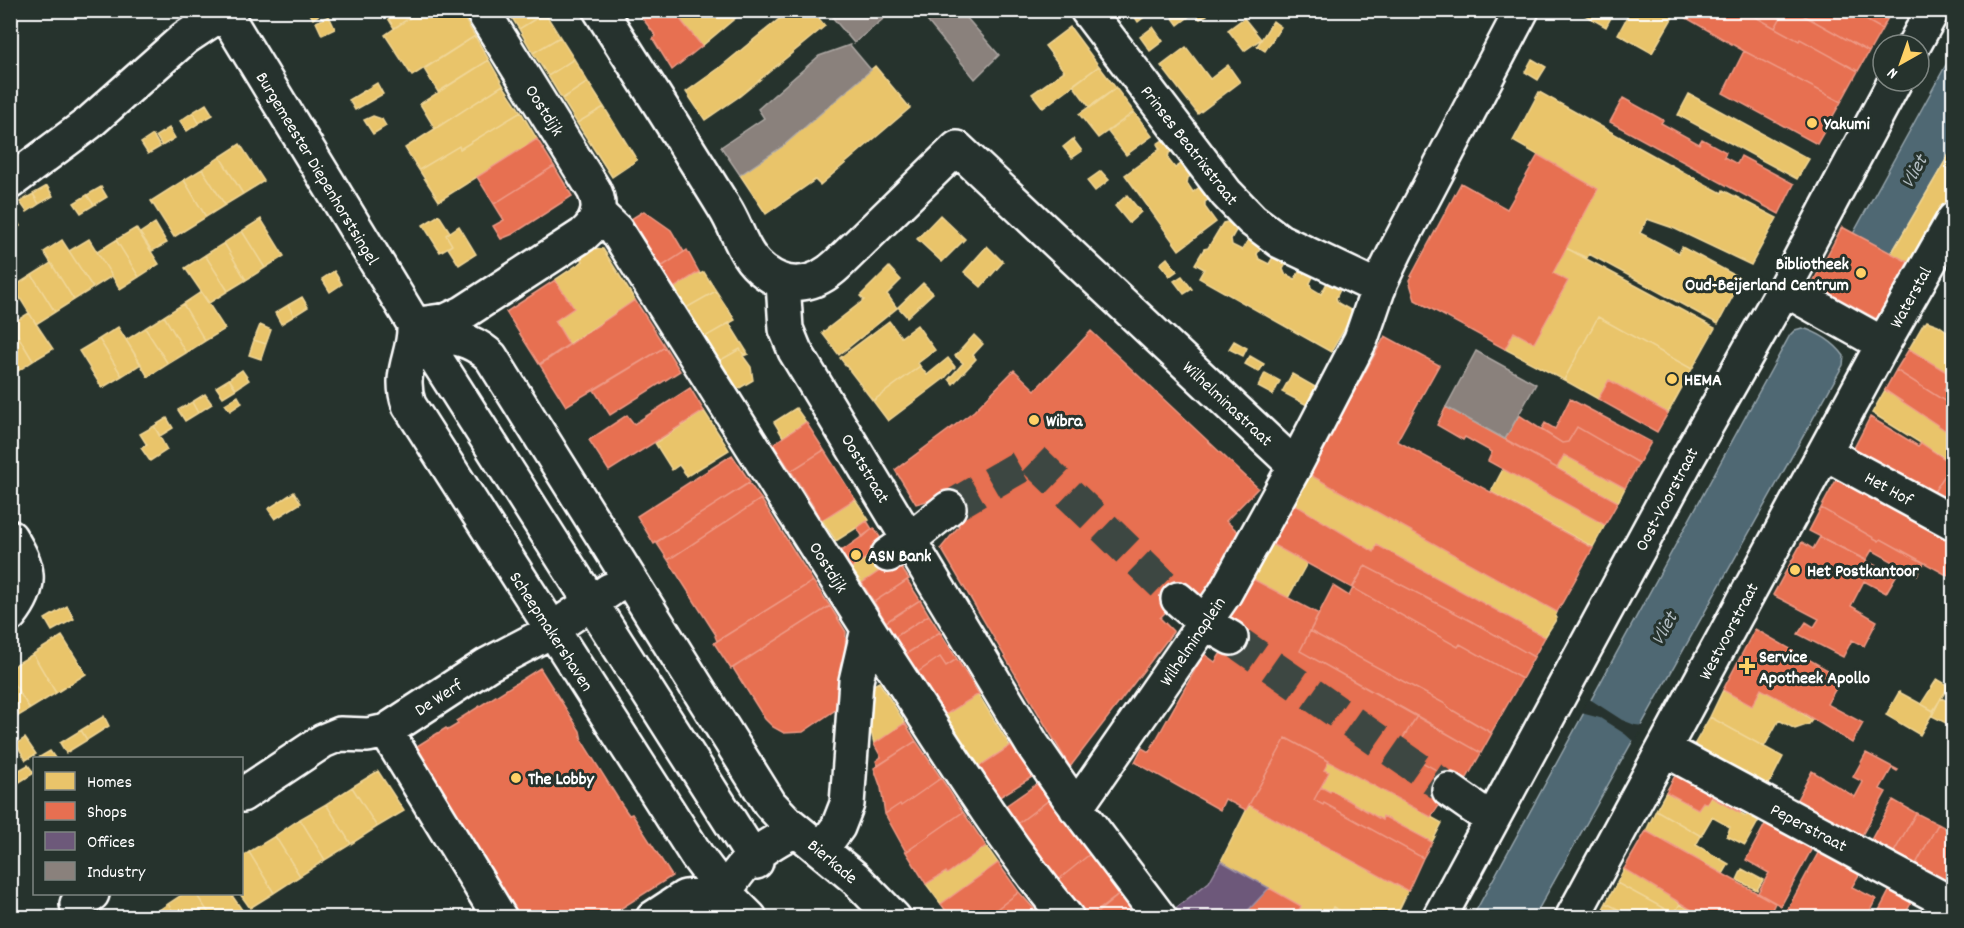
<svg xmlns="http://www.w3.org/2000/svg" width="1964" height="928" font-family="Dekko,sans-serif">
	<rect width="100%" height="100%" fill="#26332d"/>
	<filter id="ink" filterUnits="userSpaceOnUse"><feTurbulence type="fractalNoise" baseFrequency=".0167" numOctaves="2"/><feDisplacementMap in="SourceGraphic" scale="12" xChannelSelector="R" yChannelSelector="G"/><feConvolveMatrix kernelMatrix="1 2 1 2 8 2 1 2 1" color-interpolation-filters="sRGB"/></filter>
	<g filter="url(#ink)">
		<!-- water -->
		<path fill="#4f6773" stroke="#95a4ab" stroke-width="1.5" d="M1953,52L1954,146L1891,254L1853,234Z
			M1802,328C1818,332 1835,343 1844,356L1843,365L1534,917L1472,918L1790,335L1795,330Z"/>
		<!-- pier -->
		<path fill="#26332d" d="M1588,698L1622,720L1635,725L1644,726L1635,743L1625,734L1600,718L1581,713Z"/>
		<!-- homes -->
		<path fill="#e9c46a" stroke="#f0d697" stroke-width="1.5" d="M308,10H326L313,19Z
			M383,10H421L394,28Z
			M421,10H459L475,36L412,76L385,35Z
			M507,10H544L545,13L519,29Z
			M688,10H745L702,46L679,18Z
			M790,10H812L825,26L740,96L705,120L686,92L718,69Z
			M1130,10H1153L1138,22Z
			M1174,10H1187L1191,15L1178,25L1170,14Z
			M1197,10H1203L1207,15L1200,19L1195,12Z
			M1576,10H1615L1606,27Z
			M1631,10H1677L1652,53L1618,34Z
			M545,13L560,37L533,53L519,29Z
			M329,16L335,29L322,35L316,22Z
			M1244,18L1261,39L1244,51L1228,30Z
			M1273,21L1281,27L1265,51L1257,46Z
			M1070,27L1099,66L1043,108L1032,94L1064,71L1045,46Z
			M1153,27L1163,41L1150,51L1140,37Z
			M475,36L489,60L438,92L424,69Z
			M560,37L574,59L548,76L533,53Z
			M1186,47L1210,79L1228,65L1240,82L1198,114L1161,66Z
			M574,59L588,82L562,99L548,76Z
			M1532,59L1546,67L1538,80L1525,72Z
			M489,60L503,85L435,129L420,104Z
			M875,66L910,108L820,185L815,180L766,214L740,175L783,146Z
			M1099,66L1116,88L1090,108L1073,85Z
			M588,82L604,107L577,123L562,99Z
			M377,83L383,94L355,110L349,100Z
			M503,85L521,112L460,149L459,146L419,170L405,148Z
			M1116,88L1134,112L1098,138L1079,114Z
			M1539,92L1703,183L1722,193L1723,190L1777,218L1751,265L1673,228L1647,219L1640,233L1679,253L1682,247L1742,279L1718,324L1589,254L1587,258L1566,248L1598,189L1513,141Z
			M1689,94L1809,159L1797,179L1678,115Z
			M206,104L213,115L199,123L193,112Z
			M604,107L637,160L612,177L577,123Z
			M193,112L199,123L187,131L180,121Z
			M521,112L537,139L439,201L419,170L459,146L460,149Z
			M1134,112L1152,136L1126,155L1108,132Z
			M373,116L382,119L386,126L373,134L364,120Z
			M169,128L175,138L162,146L156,136Z
			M153,135L160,147L148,154L141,143Z
			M1169,136L1180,146L1169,153L1168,159L1175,168L1187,160L1198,170L1188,178L1187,183L1193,192L1205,183L1217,194L1205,202V207L1216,222L1179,250L1125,175L1160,149L1157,144Z
			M1073,139L1082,151L1072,158L1063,147Z
			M240,144L264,181L243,194L220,157Z
			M1954,146V203L1916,267L1891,254Z
			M220,157L243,194L225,205L202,169Z
			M202,169L225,205L206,217L184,180Z
			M1101,171L1109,180L1095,191L1087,181Z
			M184,180L206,217L174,237L151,201Z
			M47,186L53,196L39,204L33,194Z
			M101,187L107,197L94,205L87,195Z
			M33,194L39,204L27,212L20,202Z
			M87,195L94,205L81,213L74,203Z
			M1127,195L1141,212L1129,223L1115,206Z
			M14,215L20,226L10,232V217Z
			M439,215L450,232L446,235L452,245L440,252L423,225Z
			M940,215L965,239L942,262L917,239Z
			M261,219L284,256L265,268L242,231Z
			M1227,222L1238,227L1231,239L1232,245L1242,250L1249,238L1264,242L1257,254L1259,259L1269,264L1276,252L1290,257L1283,269L1285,274L1295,279L1302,267L1316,271L1310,283L1311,288L1321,294L1328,281L1342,286L1336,298L1338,303L1354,312L1331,352L1199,278L1204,269L1195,264L1204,249L1208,248L1223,223Z
			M155,223L167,243L152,251L140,233Z
			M459,226L476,254L459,265L448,248L452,245L446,235Z
			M136,228L159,264L139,277L116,240Z
			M242,231L265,268L246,280L224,243Z
			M89,239L112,276L93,288L69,251Z
			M62,240L93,288L74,300L44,252Z
			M116,240L139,277L120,289L97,252Z
			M224,243L246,280L228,291L205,255Z
			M987,246L1003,262L981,287L964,272Z
			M592,248L603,249L635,300L569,344L555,321L574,308L555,280L583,261L581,258Z
			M1566,248L1715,328L1692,369L1598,317L1564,380L1505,349L1514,332L1534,343L1568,281L1553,273Z
			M205,255L228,291L209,303L185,268Z
			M1167,258L1177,271L1170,276L1160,264Z
			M51,263L74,300L55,312L32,275Z
			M889,267L901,280L887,294L897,308L839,355L822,333L864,300L860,296Z
			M334,271L342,284L330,292L322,279Z
			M699,272L700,274L704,272L716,291L686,308L674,288Z
			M32,275L55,312L36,324L13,287Z
			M1182,276L1192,289L1184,294L1174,281Z
			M923,283L933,293L907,317L898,307Z
			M716,291L735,320L705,337L686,308Z
			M201,292L225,329L205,341L183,304Z
			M302,297L308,307L294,316L288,305Z
			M183,304L205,341L186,353L164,316Z
			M288,305L294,316L281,324L275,313Z
			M29,313L53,349L33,361L11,324Z
			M164,316L186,353L168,364L145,328Z
			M1598,317L1692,369L1668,413L1609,380L1598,399L1564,380Z
			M889,321L901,337L917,325L935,350L918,363L920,366L873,401L840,358Z
			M1927,321L1938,325L1954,336V377L1909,349L1924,323L1925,324Z
			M729,323L747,352L744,355L740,349L719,361L705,337Z
			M11,324L33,361L15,373L10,365Z
			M260,325L271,330L266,344L254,340Z
			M118,327L141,364L122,376L99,339Z
			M145,328L168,364L148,377L126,340Z
			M974,335L983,344L973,355L976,359L953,384L949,379L963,363L955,356Z
			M99,339L122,376L102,388L79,351Z
			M254,340L266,344L261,359L249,355Z
			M1234,341L1247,348L1243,356L1229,349Z
			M740,349L744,355L747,352L748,354L743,356L751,367L753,380L738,389L719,361Z
			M1250,356L1264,364L1259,372L1245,364Z
			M948,358L955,367L945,378L888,421L873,401L920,366L927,375Z
			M242,370L249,380L236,389L229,379Z
			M1265,373L1280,381L1273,395L1258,387Z
			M1292,374L1317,388L1307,405L1282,392Z
			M229,379L236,389L223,397L216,387Z
			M1885,390L1954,435V464L1872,413Z
			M205,394L212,404L198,413L192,402Z
			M238,396L242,403L230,411L225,404Z
			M192,402L198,413L185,421L178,410Z
			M796,408L806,422L783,437L774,422Z
			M704,411L729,450L687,476L679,465L672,470L655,443Z
			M167,418L173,428L160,436L154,426Z
			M154,426L167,450L150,461L141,448L147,445L140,434Z
			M1564,455L1625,488L1618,502L1557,468Z
			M1503,469L1605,525L1593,547L1491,492Z
			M1303,470L1557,612L1555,617L1557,618L1545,637L1377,545L1374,552L1289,501Z
			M294,492L301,503L275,519L268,509Z
			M855,499L869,520L836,541L822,520Z
			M1266,541L1307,563L1288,598L1247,576Z
			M883,547L893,562L862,583L851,568Z
			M67,606L74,619L52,631L45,619Z
			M62,636L86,674L56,693L33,654Z
			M33,654L56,693L30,709L10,678V668Z
			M10,678L30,709L10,721Z
			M1937,679L1949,686L1933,711L1921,704Z
			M879,682L905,723L874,744L869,722L870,687Z
			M1761,689L1787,703L1812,720L1809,724L1795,729L1779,720L1764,747L1710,717L1723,690L1752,706Z
			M1899,692L1934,711L1920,735L1886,715Z
			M978,694L1010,746L978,767L945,715Z
			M1941,698L1954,704V727L1932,716Z
			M104,716L109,726L87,740L81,730Z
			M1710,717L1783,757L1765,792L1690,752Z
			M81,730L87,740L66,753L60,743Z
			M25,738L36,754L26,760L16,744Z
			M50,751L55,758H38Z
			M1329,761L1442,823L1432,842L1383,816L1382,820L1331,790L1330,792L1321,787L1329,772L1324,770Z
			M28,765L34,773L13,786L10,775Z
			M378,771L404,811L377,827L352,787Z
			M352,787L377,827L351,844L326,804Z
			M1666,792L1698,809L1703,802L1707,804L1711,797L1746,816L1752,805L1764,811L1745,845L1727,836L1730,827L1712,817L1701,836L1656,810Z
			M326,804L351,844L325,860L300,819Z
			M1249,805L1408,891L1395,918H1353L1333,907L1327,918H1310L1298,912L1301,906L1221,861Z
			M1656,810L1701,836L1696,845L1729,864L1723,874L1646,831Z
			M300,819L325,860L300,876L275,836Z
			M275,836L300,876L274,893L249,852Z
			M986,846L998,863L941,904L926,884L946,872L947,874Z
			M249,852L274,893L250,908L240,894L242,857Z
			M1624,869L1669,895L1680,904L1674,914L1617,883Z
			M1742,869L1763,880L1757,890L1737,880Z
			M1617,883L1674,914L1680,904L1705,918H1635L1606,903Z
			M183,894H196L212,918H177L168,904Z
			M196,894H231L245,914L240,918H212Z
			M1606,903L1635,918H1598Z
			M168,904L177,918H147Z
			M1333,907L1353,918H1327Z"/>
		<!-- shops -->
		<path fill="#e76f51" stroke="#ee9a85" stroke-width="1.5" d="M636,10H688L679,18L702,46L672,70L653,39L656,36Z
			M1677,10H1743L1799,41L1800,39L1858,71L1841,102L1744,51L1676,12Z
			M1743,10H1785L1775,28Z
			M1785,10H1794L1869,52L1858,71L1800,39L1799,41L1775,28Z
			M1794,10H1848L1882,29L1869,52Z
			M1848,10H1892L1882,29Z
			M1744,51L1841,102L1817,144L1723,93Z
			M1623,98L1663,120L1661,123L1699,144L1702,139L1726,152L1724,157L1737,164L1741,156L1794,184L1779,214L1610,122Z
			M537,139L554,166L494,204L477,177Z
			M1538,155L1598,189L1553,273L1568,281L1534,343L1514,332L1505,349L1415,300L1409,280L1461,183L1507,209Z
			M554,166L572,196L513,234L501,239L493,226L504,220L494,204Z
			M644,211L671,230L684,252L661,267L631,219Z
			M1842,227L1908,262L1877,319L1812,284Z
			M687,250L699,272L674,288L661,267Z
			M555,280L574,308L555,321L569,344L539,364L506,312Z
			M635,300L665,347L566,406L540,365Z
			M1091,331L1258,488L1226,521L1245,538L1221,565L1222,568L1198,599H1178L1160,618L1173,631V632L1070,767L941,548L959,526L942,497L916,504L895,470L974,411L1014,370L1035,390Z
			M1385,336L1439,365L1397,441L1593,548L1557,612L1305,472L1326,436L1329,438Z
			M665,347L680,371L610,415L594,390Z
			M1909,349L1953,376L1944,390L1952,395L1954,394V407L1896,370Z
			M1896,370L1954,407V423L1948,432L1885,390Z
			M1609,380L1668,413L1657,432L1598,399Z
			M690,388L704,411L609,471L589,440L627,415L634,424Z
			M1570,399L1651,442L1639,463L1577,427L1568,442L1562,443L1541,430L1545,423L1555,429Z
			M1446,407L1618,502L1605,525L1488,461L1492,452L1465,437L1463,440L1437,425Z
			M1519,415L1562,443L1568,442L1577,427L1639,463L1625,488L1564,455L1557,468L1505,439Z
			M1870,417L1918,446L1921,443L1952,464L1932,495L1849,458Z
			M806,422L824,450L791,471L773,444Z
			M824,450L855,499L822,520L791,471Z
			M732,455L750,482L654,544L637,516Z
			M1952,464H1954V507L1932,495Z
			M1840,473L1954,533V579L1881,539L1879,541L1821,508Z
			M749,483L761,499L668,560L656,542Z
			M761,499L813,581L717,641L715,636L716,635L668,560Z
			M1289,501L1374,552L1377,545L1545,637L1534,657L1471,621L1365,566L1352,588L1266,541Z
			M1821,508L1879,541L1881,539L1924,563L1917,575L1872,550L1866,560L1809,531Z
			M867,521L872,529L863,537L857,528Z
			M874,528L885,545L851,568L840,550H843Z
			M1820,537L1896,576L1886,593L1864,581L1851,606L1877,621L1864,646L1852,640L1843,657L1798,634L1806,622L1814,627L1819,619L1773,595L1802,542L1813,549Z
			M896,560L909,579L874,602L862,583Z
			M1365,566L1471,621L1534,657L1522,679L1460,644L1458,647L1353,588Z
			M1247,576L1319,614L1300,651L1417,716L1399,744L1418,760L1456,781L1431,817L1286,738L1246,810L1225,799L1220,810L1135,762L1142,748L1149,752L1204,654L1215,662L1231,638L1222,621Z
			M907,580L920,600L886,622L874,602Z
			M813,581L830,606L731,669L714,643Z
			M1333,586L1349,596L1353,588L1458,647L1460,644L1522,679L1491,733L1447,707V705L1310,631Z
			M920,600L929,615L895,637L886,622Z
			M830,606L846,632L841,706L803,732L784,733L773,727L765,719L733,668Z
			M929,615L940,632L906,654L895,637Z
			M1755,629L1842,678L1827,704L1863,723L1852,743L1787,703L1761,689L1752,706L1723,690Z
			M1310,631L1447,705V707L1492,733L1481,753L1300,651Z
			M940,632L957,659L946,666L940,657L918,672L906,654Z
			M940,657L946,666L957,659L979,694L945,715L918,672Z
			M540,668L580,731L582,741L622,805L629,815L632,814L672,876L606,918H514L409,751L446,728L448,730L458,724L456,721Z
			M1417,716L1481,753L1463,785L1418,760L1399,744Z
			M905,723L916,741L878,766L876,761L881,757L874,744Z
			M1286,738L1329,761L1324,770L1329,772L1314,800L1323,805L1324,803L1423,858L1408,891L1249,805Z
			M916,741L941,778L901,806L900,804L885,814L881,788L874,768Z
			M1013,744L1032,777L998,798L978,767Z
			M1866,753L1898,770L1897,771L1892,768L1880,789L1886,792L1857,844L1792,809L1812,771L1855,797L1863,782L1853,777Z
			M1681,765L1747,799L1740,813L1711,797L1707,804L1703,802L1698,809L1666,792Z
			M941,778L963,812L906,852L885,814L900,804L901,806Z
			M1037,784L1049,800L1016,825L1004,807Z
			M1321,787L1330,792L1331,790L1382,820L1383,816L1432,842L1423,858L1324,803L1323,805L1314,800Z
			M1049,800L1090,854L1058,880L1016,825Z
			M1893,800L1916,813L1889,861L1866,849Z
			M963,812L986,846L947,874L946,872L926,884L906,852Z
			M1771,813L1817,839L1781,906L1758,893L1769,873L1746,860Z
			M1916,813L1938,824L1911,873L1889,861Z
			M1938,824L1954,833V895L1911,873Z
			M1646,831L1775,903L1768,918H1705L1624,869Z
			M1823,844L1864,866L1852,887L1876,899L1866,918H1800L1787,910Z
			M1090,854L1121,893L1088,918L1058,880Z
			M998,863L1019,892L985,918H951L941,904Z
			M1894,882L1916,894L1903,918H1875Z
			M1269,888L1301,906L1298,912L1310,918H1241Z
			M1019,892L1035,910L1026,918H985Z
			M1121,893L1139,918H1091Z
			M1035,910L1042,913L1045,918H1026Z"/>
		<!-- offices -->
		<path fill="#6d597a" stroke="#998ba2" stroke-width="1.5" d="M1221,861L1269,888L1241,918H1183L1176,908L1209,882Z"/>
		<!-- industry -->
		<path fill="#8a817c" stroke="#ada7a3" stroke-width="1.5" d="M843,10H894L854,43L833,18Z
			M918,10H960L999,55L975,79Z
			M850,45L871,70L783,146L740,175L721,147L764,118L758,109L819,56Z
			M1476,351L1536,384L1505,439L1446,407Z"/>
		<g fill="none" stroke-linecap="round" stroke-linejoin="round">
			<!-- minor-tunnel -->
			<path stroke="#3c4742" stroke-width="33" stroke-dasharray="33 16" stroke-linecap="butt" d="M949,508L1033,459L1178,599
				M1231,638L1449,790"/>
			<defs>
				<path id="minor" d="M223,10L414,324L756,862
					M600,10C642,76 684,142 724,207C739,230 742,256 765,272C790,291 816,285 838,264L957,148L1295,466L1361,339L1381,281L1396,250L1522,10
					M1087,10L1226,193L1252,220L1280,241L1379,288
					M1914,45L1933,10
					M10,182L89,123L185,38L224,12
					M598,213L616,230C708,375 798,520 891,664C947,750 1001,838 1067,918
					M783,282L786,329L795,351L1032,744L1070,799L1160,918
					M1784,289L1883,344
					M414,324C441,340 465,332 491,357L770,804L787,822L855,878L894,918
					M414,324C416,355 397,371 409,405L697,856L724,892L750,918
					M419,324L448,320L463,313L583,235C598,223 602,206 594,190L482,10
					M1825,453L1954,523
					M10,537C29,567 34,585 10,615
					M888,555L909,540L949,508
					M1178,599L1205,623L1231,638
					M386,731L500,918
					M1664,749L1954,905
					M1449,790L1492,820
					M242,795L323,741L340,734L368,735L386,731L487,665L542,636L610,590
					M1076,808L1225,593L1295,466
					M821,850L838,827L847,804L856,681L868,629
					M77,904L92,894
					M653,918L685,897L724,892
					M712,918C735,870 749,853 796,830
					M1439,918L1688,458L1784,289L1895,81
					M1572,918L1883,344L1954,219"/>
			</defs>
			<!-- minor casing -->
			<use href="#minor" stroke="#fff" stroke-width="38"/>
			<!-- minor -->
			<use href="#minor" stroke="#26332d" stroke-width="33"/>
		</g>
	</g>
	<!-- markers -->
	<g fill="#ffd166" stroke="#26332d" stroke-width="2">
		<circle cx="1812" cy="123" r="6"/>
		<circle cx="1861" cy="273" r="6"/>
		<circle cx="1672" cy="379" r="6"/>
		<circle cx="1034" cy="420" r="6"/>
		<circle cx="856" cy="555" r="6"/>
		<circle cx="1795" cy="570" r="6"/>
		<path d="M1744 657h6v6h6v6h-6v6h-6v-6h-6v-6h6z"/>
		<circle cx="516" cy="778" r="6"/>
	</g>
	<g text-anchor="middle" stroke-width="6" stroke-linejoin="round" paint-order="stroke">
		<!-- street labels -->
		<g font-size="18" fill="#fff" stroke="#26332d">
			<text transform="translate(545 110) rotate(58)" y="6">Oostdijk</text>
			<text transform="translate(1190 145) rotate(52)" y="6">Prinses Beatrixstraat</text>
			<text transform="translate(318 168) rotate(59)" y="6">Burgemeester Diepenhorstsingel</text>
			<text transform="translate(1910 297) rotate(-61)" y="6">Waterstal</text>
			<text transform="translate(1228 403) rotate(43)" y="6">Wilhelminastraat</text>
			<text transform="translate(866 468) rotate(59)" y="6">Ooststraat</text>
			<text transform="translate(1889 488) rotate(29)" y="6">Het Hof</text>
			<text transform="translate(1666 499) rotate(-62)" y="6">Oost-Voorstraat</text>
			<text transform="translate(829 567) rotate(58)" y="6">Oostdijk</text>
			<text transform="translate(552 631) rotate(57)" y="6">Scheepmakershaven</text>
			<text transform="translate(1728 631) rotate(-62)" y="6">Westvoorstraat</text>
			<text transform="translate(1192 641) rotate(-56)" y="6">Wilhelminaplein</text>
			<text transform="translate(438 697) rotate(-33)" y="6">De Werf</text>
			<text transform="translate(1809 827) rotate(28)" y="6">Peperstraat</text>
			<text transform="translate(833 861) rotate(40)" y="6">Bierkade</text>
		</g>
		<!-- poi labels -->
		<g font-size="18" font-weight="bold" fill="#fff" stroke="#26332d" text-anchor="start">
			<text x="1824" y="129">Yakumi</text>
			<text x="1849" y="269" text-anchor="end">Bibliotheek<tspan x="1849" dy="21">Oud-Beijerland Centrum</tspan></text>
			<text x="1684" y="385">HEMA</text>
			<text x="1046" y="426">Wibra</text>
			<text x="868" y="561">ASN Bank</text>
			<text x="1807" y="576">Het Postkantoor</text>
			<text x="1759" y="662">Service<tspan x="1759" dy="21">Apotheek Apollo</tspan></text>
			<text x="528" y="784">The Lobby</text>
		</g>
		<!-- water labels -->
		<g font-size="20" font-style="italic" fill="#b0bbc0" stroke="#26332d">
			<text transform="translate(1913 171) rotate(-61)" y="7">Vliet</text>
			<text transform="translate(1663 628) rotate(-61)" y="7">Vliet</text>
		</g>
	</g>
	<!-- margin -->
	<rect width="1964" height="928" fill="none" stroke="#26332d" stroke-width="36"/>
	<rect x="18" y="18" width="1928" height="892" fill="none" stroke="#fff" stroke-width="2" filter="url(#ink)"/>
	<!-- legend -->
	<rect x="33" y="757" width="210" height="138" fill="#26332d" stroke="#7d8581" stroke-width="1.5"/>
	<rect x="45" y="772" width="30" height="18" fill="#e9c46a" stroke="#7d8581" stroke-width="1.5"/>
	<text x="87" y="787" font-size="18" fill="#ffffff">Homes</text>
	<rect x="45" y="802" width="30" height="18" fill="#e76f51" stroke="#7d8581" stroke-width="1.5"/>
	<text x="87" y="817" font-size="18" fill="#ffffff">Shops</text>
	<rect x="45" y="832" width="30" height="18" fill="#6d597a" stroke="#7d8581" stroke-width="1.5"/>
	<text x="87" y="847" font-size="18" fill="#ffffff">Offices</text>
	<rect x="45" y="862" width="30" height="18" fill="#8a817c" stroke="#7d8581" stroke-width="1.5"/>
	<text x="87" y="877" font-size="18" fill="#ffffff">Industry</text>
	<!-- north arrow -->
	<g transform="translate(1901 63) rotate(220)"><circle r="28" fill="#26332d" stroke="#7d8581" stroke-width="1.5"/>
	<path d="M0-4.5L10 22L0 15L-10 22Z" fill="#ffd166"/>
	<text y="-9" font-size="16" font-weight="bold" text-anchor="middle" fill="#ffffff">N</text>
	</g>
</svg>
